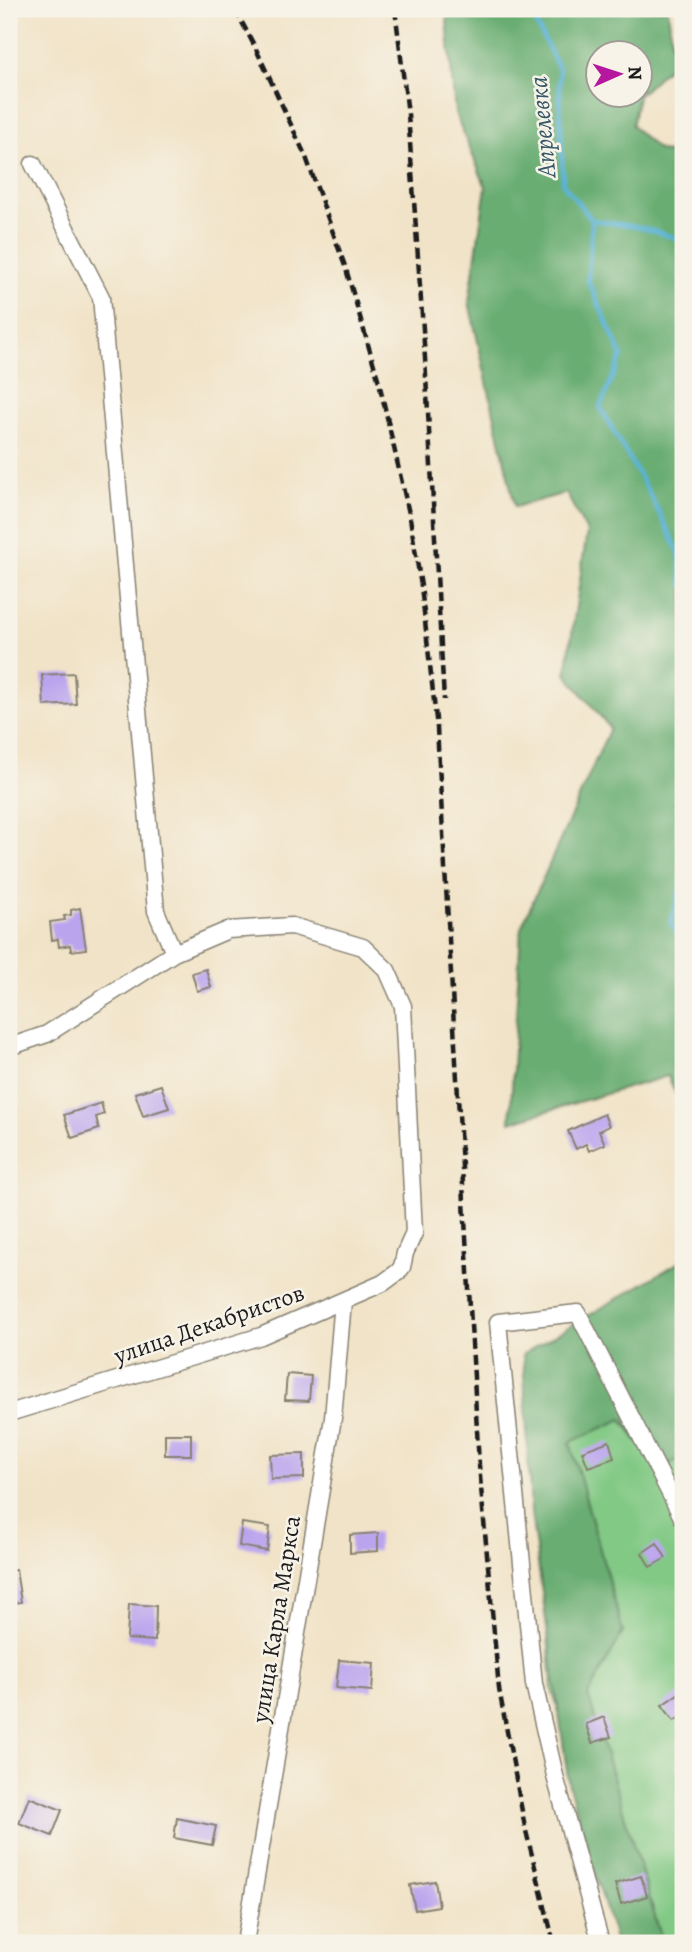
<svg xmlns="http://www.w3.org/2000/svg" width="692" height="1952" font-family="Alegreya,serif">
	<rect width="100%" height="100%" fill="#f7f3e8"/>
	<filter id="ink" filterUnits="userSpaceOnUse"><feTurbulence type="fractalNoise" baseFrequency=".0143" numOctaves="2"/><feDisplacementMap in="SourceGraphic" scale="14" xChannelSelector="R" yChannelSelector="G"/><feConvolveMatrix kernelMatrix="1 2 1 2 8 2 1 2 1" color-interpolation-filters="sRGB"/></filter>
	<filter id="wash" filterUnits="userSpaceOnUse"><feTurbulence type="fractalNoise" baseFrequency=".00686" numOctaves="4" result="noise"/><feDisplacementMap in="SourceGraphic" scale="28" xChannelSelector="R" yChannelSelector="G"/><feGaussianBlur stdDeviation="1.57" result="paint"/><feColorMatrix in="noise" values="0 0 0 0 0 0 0 0 0 0 0 0 0 0 0 0 0 1.4 0 .05"/><feComposite in="paint" operator="in"/></filter>
	<g filter="url(#wash)">
		<rect width="100%" height="100%" fill="#f1e3c7"/>
		<!-- green -->
		<path fill="#82c985" stroke="#4f7250" stroke-width="2" d="M683,1339V1943H630L552,1690L534,1436Z"/>
		<!-- forest -->
		<path fill="#69ad72" stroke="#426447" stroke-width="2" fill-rule="evenodd" d="M446,9H668L674,62L638,96L632,126L658,150L683,157V359L677,392L683,397V1110L668,1076L510,1122L521,928L610,728L566,674L587,532L566,493L515,507L469,302L486,187L455,113ZM598,52H640V94H598Z
			M683,1260V1457L657,1470L622,1419L570,1442L623,1632L588,1695L663,1943H616L569,1786L531,1513L523,1354Z"/>
		<g fill="none" stroke-linecap="round" stroke-linejoin="round">
			<!-- stream -->
			<path stroke="#59b2d6" stroke-width="4.5" d="M529,9L559,69L563,184L592,220L588,281L622,356L600,407L649,493L679,552L683,585
				M592,220L643,228L683,240
				M683,879L671,923L683,941"/>
		</g>
		<g id="blocks">
			<!-- building -->
			<path fill="#bba4ee" d="M74,673L76,704L44,706L42,675Z
				M80,908L86,949L71,951L70,945L59,947L58,939L52,940L50,922L65,920L64,916L71,915V910Z
				M206,969L211,987L197,991L192,973Z
				M161,1085L169,1108L143,1116L135,1093Z
				M101,1103L104,1114L96,1117L99,1129L72,1138L64,1115Z
				M604,1114L609,1126L599,1131L605,1144L589,1151L586,1144L576,1149L568,1131Z
				M287,1374L311,1376L309,1401L285,1400Z
				M165,1434H191V1455H165Z
				M609,1441L614,1458L588,1467L582,1451Z
				M304,1454V1478L271,1479L270,1455Z
				M242,1523L270,1527L267,1551L239,1546Z
				M378,1533V1551L350,1553V1535Z
				M657,1543L666,1558L650,1567L642,1553Z
				M16,1570L21,1602L9,1604V1571Z
				M129,1604L156,1606L155,1641L127,1639Z
				M339,1660L374,1663L372,1691L336,1688Z
				M678,1694L683,1702V1715L674,1721L662,1705Z
				M604,1717L611,1737L592,1743L586,1724Z
				M29,1797L62,1810L52,1836L19,1823Z
				M177,1818L216,1826L212,1845L174,1838Z
				M641,1876L647,1896L621,1904L615,1884Z
				M435,1881L439,1906L415,1910L410,1885Z
				M209,1936V1943H180V1937Z"/>
		</g>
	</g>
	<g filter="url(#ink)">
		<use href="#blocks" fill-opacity="0" stroke="#868072" stroke-width="2"/>
		<g fill="none" stroke-linecap="round" stroke-linejoin="round">
			<defs>
				<path id="street" d="M33,164L101,297L156,911L174,953
					M9,1047L47,1034L174,953L228,930L292,926L363,947L387,970L403,1006L414,1233L405,1253L402,1267L398,1272L383,1283L261,1336L9,1413
					M245,1943L333,1418L343,1301
					M601,1943L556,1780L534,1684L498,1322L578,1313L683,1519"/>
			</defs>
			<!-- street casing -->
			<use href="#street" stroke="#868072" stroke-width="19"/>
			<!-- street -->
			<use href="#street" stroke="#fff" stroke-width="16"/>
			<!-- rail -->
			<path stroke="#1c1c1c" stroke-width="4.5" stroke-dasharray="10 5" stroke-linecap="butt" d="M235,9L256,49L306,157L346,269L379,382L410,518L421,586L437,728L479,1465L499,1689L525,1827L554,1943
				M395,9L408,114L425,358L444,700"/>
		</g>
	</g>
	<g text-anchor="middle" stroke-width="5" stroke-linejoin="round" paint-order="stroke">
		<!-- street labels -->
		<g font-size="24" fill="#1c1c1c" stroke="#f7f3e8">
			<text transform="translate(209 1324) rotate(-19)" y="8">улица Декабристов</text>
			<text transform="translate(276 1619) rotate(-81)" y="8">улица Карла Маркса</text>
		</g>
		<!-- water labels -->
		<g font-size="26" font-style="italic" fill="#345866" stroke="#f7f3e8">
			<text transform="translate(542 127) rotate(-95)" y="9">Апрелевка</text>
		</g>
	</g>
	<!-- margin -->
	<rect width="692" height="1952" fill="none" stroke="#f7f3e8" stroke-width="35"/>
	<!-- north arrow -->
	<g transform="translate(619 74) rotate(87)"><circle r="33" fill="#f7f3e8" stroke="#9f9d96" stroke-width="2"/>
	<path d="M0-5L12 26L0 18L-12 26Z" fill="#b5179e"/>
	<text y="-10" font-size="19" font-weight="bold" text-anchor="middle" fill="#1c1c1c">N</text>
	</g>
</svg>
